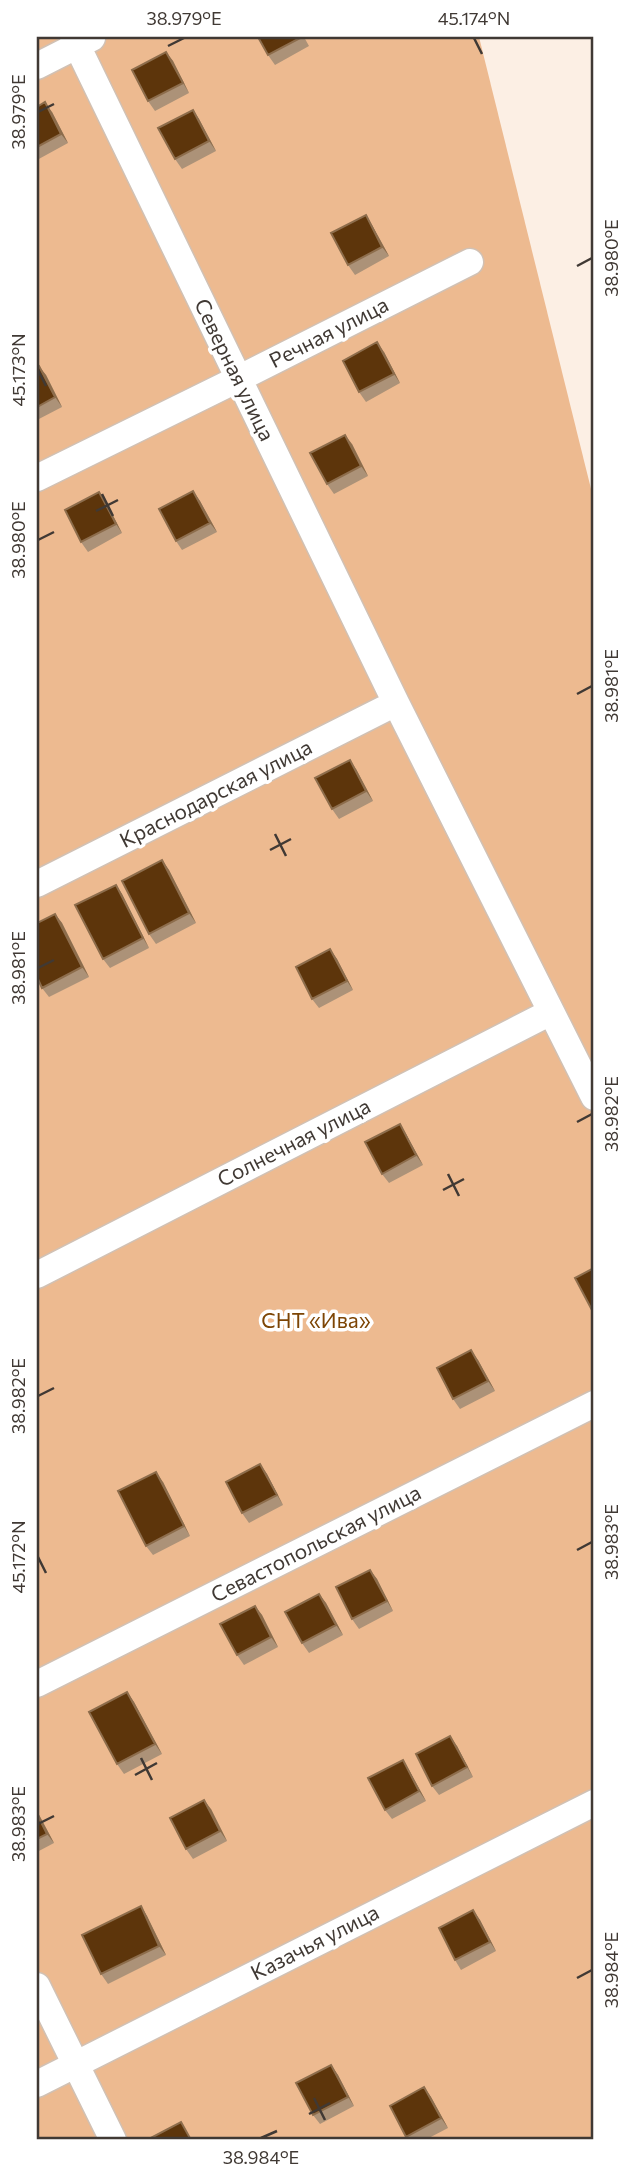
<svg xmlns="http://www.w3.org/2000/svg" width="631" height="2177" font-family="Commissioner,sans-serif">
	<rect width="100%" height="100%" fill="#fcefe4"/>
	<!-- green -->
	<path fill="#edba90" d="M37,37H479L594,501V2140H37Z"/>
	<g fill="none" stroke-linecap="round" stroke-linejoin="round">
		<defs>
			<path id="street" d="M73,37L396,703L594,1097
				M37,66L92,38
				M37,478L238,379L470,262
				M37,884L396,703
				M37,1275L551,1012
				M37,1684L594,1404
				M37,1986L113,2140
				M37,2084L594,1803"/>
		</defs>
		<!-- street casing -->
		<use href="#street" stroke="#d1c1b4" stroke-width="29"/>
		<!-- street -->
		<use href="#street" stroke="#fff" stroke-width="26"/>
	</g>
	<!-- wall -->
	<path fill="#ac9278" d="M258,37H304L309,46L275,65L268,55Z
		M166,52L173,61L189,93L155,111L148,101Z
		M37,107L52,112L68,143L37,160Z
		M193,110L199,119L216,151L182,169L175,159Z
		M366,215L372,225L389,256L355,275L348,265Z
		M384,352L400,383L366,402L359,392Z
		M37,367L46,375L62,407L37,420Z
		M352,444L368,476L334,494L327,484Z
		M193,491L200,501L217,532L182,550L176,541Z
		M106,502L122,533L88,552L81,542Z
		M356,769L373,801L339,819L332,809Z
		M162,860L169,870L196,923L156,944L149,934Z
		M116,885L122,894L149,948L110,968L103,959Z
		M55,914L62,923L89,977L49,997L42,988Z
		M330,949L337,959L353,990L319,1008L312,999Z
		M400,1124L406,1134L423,1165L389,1183L382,1174Z
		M478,1360L495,1391L460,1409L453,1399Z
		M260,1464L267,1474L283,1505L249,1523L242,1513Z
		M163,1482L190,1536L153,1555L146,1546Z
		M370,1570L377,1579L393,1611L359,1629L352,1619Z
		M319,1594L326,1603L343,1635L309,1653L302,1643Z
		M255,1606L262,1615L278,1647L244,1665L237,1655Z
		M127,1692L134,1702L162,1754L124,1774L117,1764Z
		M457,1746L473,1777L439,1795L432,1786Z
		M409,1770L426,1801L392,1819L385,1810Z
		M211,1809L227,1841L193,1859L186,1849Z
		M37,1811L54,1843L37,1852Z
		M141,1906L147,1916L166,1955L108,1984L101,1974Z
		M473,1910L480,1920L496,1951L461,1970L455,1960Z
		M331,2065L338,2075L354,2106L320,2124L313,2115Z
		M424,2087L431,2097L448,2128L425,2140H409L406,2137Z"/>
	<!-- shaded-wall -->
	<path fill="#8d6d4c" d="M166,52L173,61L189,93L183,83Z
		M45,102L52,112L68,143L61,134Z
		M193,110L199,119L216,151L209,141Z
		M366,215L372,225L389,256L382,247Z
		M377,342L384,352L400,383L394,374Z
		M39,366L46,375L62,407L55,397Z
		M345,435L352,444L368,476L361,466Z
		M193,491L200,501L217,532L210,523Z
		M99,492L106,502L122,533L116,524Z
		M350,760L356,769L373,801L366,791Z
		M162,860L169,870L196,923L189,913Z
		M116,885L122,894L149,948L143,938Z
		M55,914L62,923L89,977L82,967Z
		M330,949L337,959L353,990L347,981Z
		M400,1124L406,1134L423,1165L416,1155Z
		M471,1350L478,1360L495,1391L488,1381Z
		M260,1464L267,1474L283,1505L277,1495Z
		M156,1472L163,1482L190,1536L184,1526Z
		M370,1570L377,1579L393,1611L387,1601Z
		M319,1594L326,1603L343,1635L336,1625Z
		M255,1606L262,1615L278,1647L271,1637Z
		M127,1692L134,1702L162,1754L155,1744Z
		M450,1736L457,1746L473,1777L467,1767Z
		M403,1760L409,1770L426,1801L419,1791Z
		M204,1800L211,1809L227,1841L220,1831Z
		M37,1811L54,1843L47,1834L37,1814Z
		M141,1906L147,1916L166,1955L159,1946Z
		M473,1910L480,1920L496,1951L490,1942Z
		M331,2065L338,2075L354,2106L348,2097Z
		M424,2087L431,2097L448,2128L441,2118Z"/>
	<!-- building -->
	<path fill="#5d350b" stroke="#8d6d4c" stroke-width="2" d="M258,37H302L268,55Z
		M166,52L183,83L148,101L132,70Z
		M45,102L61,134L37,147V107Z
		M193,110L209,141L175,159L158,128Z
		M366,215L382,247L348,265L331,233Z
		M377,342L394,374L359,392L343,361Z
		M39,366L55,397L37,407V367Z
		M345,435L361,466L327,484L310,453Z
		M193,491L210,523L176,541L159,509Z
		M99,492L116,524L81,542L65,510Z
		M350,760L366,791L332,809L315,778Z
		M162,860L189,913L149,934L122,881Z
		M116,885L143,938L103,959L75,905Z
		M55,914L82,967L42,988L37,977V923Z
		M330,949L347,981L312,999L296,967Z
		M400,1124L416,1155L382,1174L365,1142Z
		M594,1268V1308L592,1310L575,1278Z
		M471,1350L488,1381L453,1399L437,1368Z
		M260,1464L277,1495L242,1513L226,1482Z
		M156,1472L184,1526L146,1546L118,1491Z
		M370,1570L387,1601L352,1619L336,1587Z
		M319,1594L336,1625L302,1643L285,1612Z
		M255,1606L271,1637L237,1655L220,1624Z
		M127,1692L155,1744L117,1764L89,1712Z
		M450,1736L467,1767L432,1786L416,1754Z
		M403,1760L419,1791L385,1810L368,1778Z
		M204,1800L220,1831L186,1849L170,1818Z
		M37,1814L47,1834L37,1839Z
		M141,1906L159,1946L101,1974L82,1935Z
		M473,1910L490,1942L455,1960L439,1928Z
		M331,2065L348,2097L313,2115L296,2083Z
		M424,2087L441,2118L406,2137L390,2106Z
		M181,2122L191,2140H147Z"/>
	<!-- ticks -->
	<path fill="none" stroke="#403934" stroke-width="2.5" d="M474,38L482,54M168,46L184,38M38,112L54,104M577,266L592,258M38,370L46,386M102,494L113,516M96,511L118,500M38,540L54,532M577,694L592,686M275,834L286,856M270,850L291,839M38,968L54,960M577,1122L592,1114M448,1174L459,1196M443,1190L464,1179M38,1396L54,1388M577,1550L592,1542M38,1557L46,1573M141,1758L152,1780M135,1775L157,1763M38,1824L54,1816M577,1978L592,1970M314,2098L325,2120M309,2114L330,2103M261,2138L277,2131"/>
	<g text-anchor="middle" stroke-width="7" stroke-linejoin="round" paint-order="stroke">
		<!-- street labels -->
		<g font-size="21" fill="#403934" stroke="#fff">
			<text transform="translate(329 333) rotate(-27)" y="7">Речная улица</text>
			<text transform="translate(234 370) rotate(64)" y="7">Северная улица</text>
			<text transform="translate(216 794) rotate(-27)" y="7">Краснодарская улица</text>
			<text transform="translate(294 1143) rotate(-27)" y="7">Солнечная улица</text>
			<text transform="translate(316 1544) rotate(-27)" y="7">Севастопольская улица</text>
			<text transform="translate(315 1943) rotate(-27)" y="7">Казачья улица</text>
		</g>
		<!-- park labels -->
		<g font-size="21" fill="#7d4505" stroke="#fff">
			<text x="316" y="1328">СНТ «Ива»</text>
		</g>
	</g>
	<!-- border -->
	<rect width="631" height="2177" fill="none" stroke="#ffffff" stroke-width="77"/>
	<rect x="38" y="38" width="554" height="2100" fill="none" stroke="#403934" stroke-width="2.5"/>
	<g font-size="18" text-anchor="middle" fill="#403934">
		<text x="184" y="25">38.979°E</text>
		<text x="474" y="25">45.174°N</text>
		<text transform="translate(19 112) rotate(-90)" y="6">38.979°E</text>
		<text transform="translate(612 258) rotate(-90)" y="6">38.980°E</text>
		<text transform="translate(19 370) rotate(-90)" y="6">45.173°N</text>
		<text transform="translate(19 540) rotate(-90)" y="6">38.980°E</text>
		<text transform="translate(612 686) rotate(-90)" y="6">38.981°E</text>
		<text transform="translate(19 968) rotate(-90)" y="6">38.981°E</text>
		<text transform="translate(612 1114) rotate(-90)" y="6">38.982°E</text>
		<text transform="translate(19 1396) rotate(-90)" y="6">38.982°E</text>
		<text transform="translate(612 1542) rotate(-90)" y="6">38.983°E</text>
		<text transform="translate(19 1557) rotate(-90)" y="6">45.172°N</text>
		<text transform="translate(19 1824) rotate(-90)" y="6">38.983°E</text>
		<text transform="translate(612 1970) rotate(-90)" y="6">38.984°E</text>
		<text x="261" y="2164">38.984°E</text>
	</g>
</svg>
